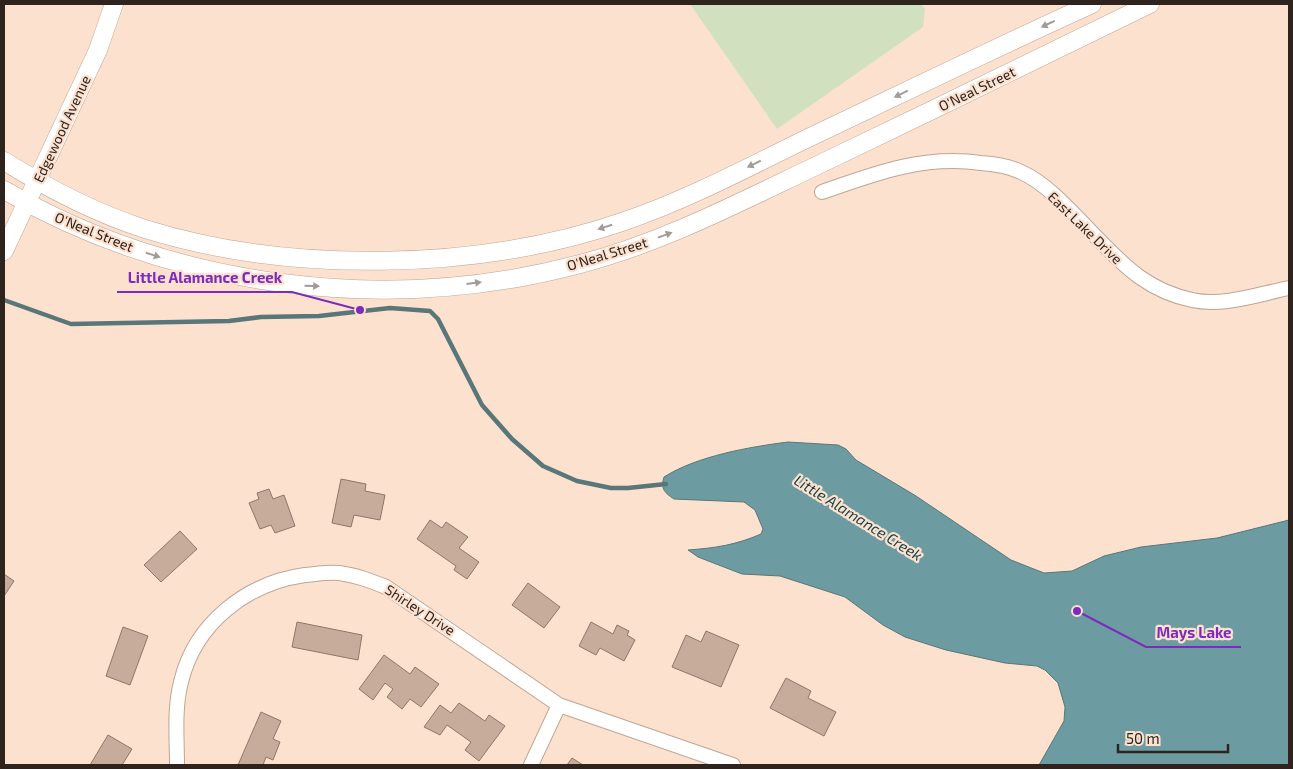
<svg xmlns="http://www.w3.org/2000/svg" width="1293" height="769" font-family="'Exo 2',sans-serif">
	<rect width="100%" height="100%" fill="#fde1cf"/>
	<!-- green -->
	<path fill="#d1e0bf" d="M690,4H921L925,9L923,27L777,129Z"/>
	<!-- water -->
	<path fill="#6c9ba1" stroke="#597779" d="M788,442L838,445L846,449L856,460L916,496L1011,560L1044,573L1072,571L1104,556L1141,547L1217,538L1289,520V765H1039L1064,721L1065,707L1058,683L1045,670L1037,666L1005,663L946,650L905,637L883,625L845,597L780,576L742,574L698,557L688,550C715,548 736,545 761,534L763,529L755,510L744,502L674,499C665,493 660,489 664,477C697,456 749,447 788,442Z"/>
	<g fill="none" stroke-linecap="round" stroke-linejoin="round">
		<!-- stream -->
		<path stroke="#597779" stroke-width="4.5" d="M4,300L71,324L229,321L261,317L319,316L390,308L430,311L438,319L482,405L512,439L543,466L577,481L611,488H628L666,484"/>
	</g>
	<!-- building -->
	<path fill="#c7ac9b" stroke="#8f7666" d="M341,479L366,484L365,491L385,495L380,520L354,515L351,527L332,523Z
		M269,489L273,499L284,495L295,526L275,533L271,525L260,529L249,503L259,499L257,493Z
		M430,520L442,528L446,522L468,537L459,548L479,562L467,579L454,570L456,566L417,539Z
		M180,531L197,549L161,582L144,565Z
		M4,574L14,581L4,596Z
		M528,583L560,607L544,628L512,605Z
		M297,622L362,635L358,660L292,647Z
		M591,622L613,634L617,625L629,631L627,635L635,640L624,661L600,648L596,655L579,646Z
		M123,627L148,636L130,685L106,676Z
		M706,631L739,645L721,687L672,667L686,635L701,642Z
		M384,655L410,674L415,667L439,684L421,707L410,699L402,709L387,697L393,689L385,683L373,700L359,689Z
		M786,678L811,691L808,698L836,712L824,736L770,708Z
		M459,703L485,721L489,715L505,726L479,761L465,750L471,742L447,725L440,735L424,727L440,705L451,713Z
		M261,712L281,721L273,739L280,742L273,760L266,757L263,765H238Z
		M108,735L132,749L122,765H90Z
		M572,758L583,765H567Z"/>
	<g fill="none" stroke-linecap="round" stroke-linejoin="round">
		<defs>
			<path id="minor" d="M822,192C876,173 923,155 981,163C994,164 1009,166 1021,172C1050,185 1076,217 1098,239C1127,269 1150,291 1192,300C1223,307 1259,294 1289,288
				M177,765C177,738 174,709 181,682C195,623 247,583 305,575C316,574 328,572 339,573C356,575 371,581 386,587L559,705L733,765
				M531,765L559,705"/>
			<path id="tertiary" d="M4,161C49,189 95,213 145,229C290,274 478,271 622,222C684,201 743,170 802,141C899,95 995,48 1092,4
				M4,190C175,289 389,315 580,264C664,242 740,202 818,165C929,112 1039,58 1150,4
				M4,251L98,50L114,4"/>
		</defs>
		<!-- minor casing -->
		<use href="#minor" stroke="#bfa594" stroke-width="16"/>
		<!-- tertiary casing -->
		<use href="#tertiary" stroke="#bfa594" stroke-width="19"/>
		<!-- minor -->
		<use href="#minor" stroke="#fff" stroke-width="14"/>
		<!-- tertiary -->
		<use href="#tertiary" stroke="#fff" stroke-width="18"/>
	</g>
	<!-- one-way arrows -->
	<defs><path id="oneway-solid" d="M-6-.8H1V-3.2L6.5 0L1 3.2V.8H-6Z" transform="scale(1.25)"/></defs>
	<g fill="#a19c99">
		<use href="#oneway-solid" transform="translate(1048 24) rotate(155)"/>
		<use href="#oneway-solid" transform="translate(901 94) rotate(154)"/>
		<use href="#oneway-solid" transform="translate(754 164) rotate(154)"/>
		<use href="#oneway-solid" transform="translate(605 227) rotate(163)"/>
		<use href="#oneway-solid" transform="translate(665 235) rotate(-20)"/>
		<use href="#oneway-solid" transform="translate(153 255) rotate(17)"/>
		<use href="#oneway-solid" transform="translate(474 283) rotate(-7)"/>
		<use href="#oneway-solid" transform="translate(312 286) rotate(2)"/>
	</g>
	<g text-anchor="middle" stroke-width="4.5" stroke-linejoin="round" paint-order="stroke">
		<!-- street labels -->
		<g font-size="14" fill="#2e241d" stroke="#fde1cf">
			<text transform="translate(977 89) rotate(-26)" y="5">O'Neal Street</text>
			<text transform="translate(62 129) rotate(-65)" y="5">Edgewood Avenue</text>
			<text transform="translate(1085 228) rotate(44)" y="5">East Lake Drive</text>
			<text transform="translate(94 232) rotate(22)" y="5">O'Neal Street</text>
			<text transform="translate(607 254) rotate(-17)" y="5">O'Neal Street</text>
			<text transform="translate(420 610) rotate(33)" y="5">Shirley Drive</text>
		</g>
		<!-- water labels -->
		<g font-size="15" font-style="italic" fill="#113f44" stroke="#fde1cf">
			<text transform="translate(858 518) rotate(32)" y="5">Little Alamance Creek</text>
		</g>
	</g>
	<!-- callouts -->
	<path fill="none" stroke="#7b2cbf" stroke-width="2" d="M360 310L292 292H117M1077 611L1146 647H1241"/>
	<g fill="#7b2cbf" stroke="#fde1cf" stroke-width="2">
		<circle cx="360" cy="310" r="5"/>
		<circle cx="1077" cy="611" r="5"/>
	</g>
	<g font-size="15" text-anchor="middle" font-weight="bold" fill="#7b2cbf" stroke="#fde1cf" stroke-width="4.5" stroke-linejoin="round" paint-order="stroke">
		<text x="205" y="283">Little Alamance Creek</text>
		<text x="1194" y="638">Mays Lake</text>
	</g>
	<!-- border -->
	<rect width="1293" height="769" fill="none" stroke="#2e241d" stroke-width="10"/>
	<!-- scale -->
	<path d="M1118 744v8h110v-8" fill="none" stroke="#2e241d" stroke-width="2.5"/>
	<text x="1126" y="744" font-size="15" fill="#2e241d" stroke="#fde1cf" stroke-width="4" paint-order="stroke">50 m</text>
</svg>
